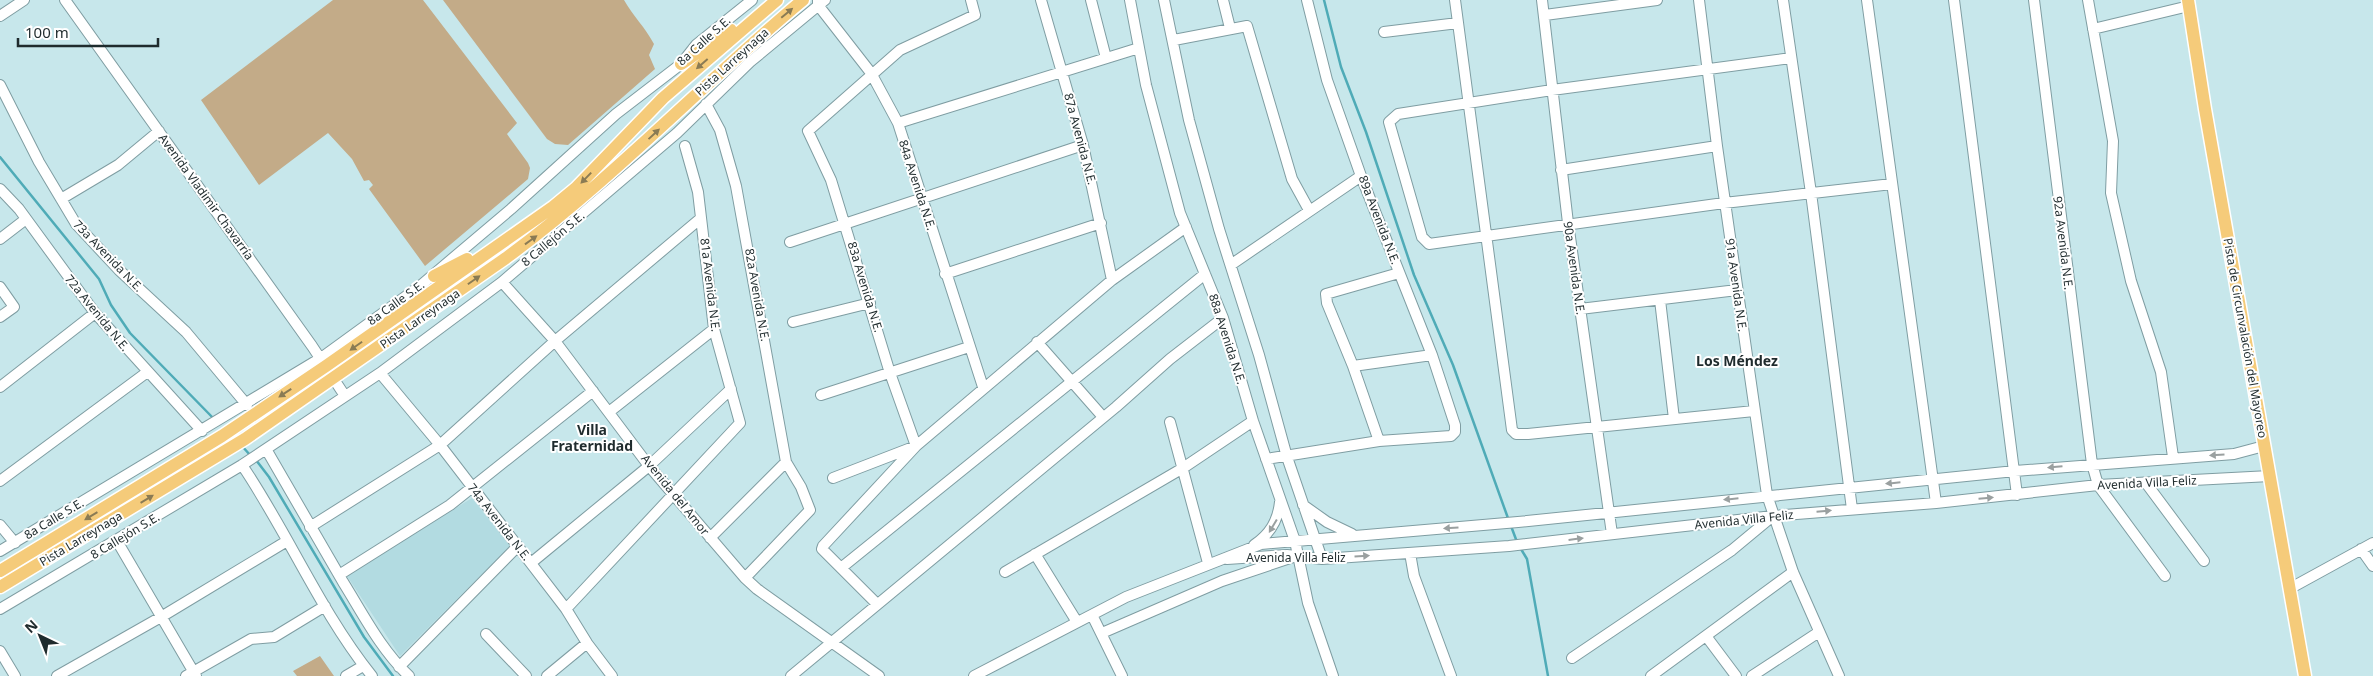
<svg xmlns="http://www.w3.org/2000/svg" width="2373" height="676" font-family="'Noto Sans',sans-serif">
	<rect width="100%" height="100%" fill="#c7e7eb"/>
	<!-- built -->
	<path fill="#b2dbe1" d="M472,498L510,546L400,656L347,576Z"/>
	<!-- green -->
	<path fill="#c3ab88" d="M333,0H423L517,123L507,134L528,163L530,168L528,179L425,266L369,189L373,185L369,180L364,181L352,159L328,133L259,185L201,100Z
		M443,0H624C633,16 645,27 654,44L649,55L655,69L568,145L555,144L547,139Z
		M320,656L334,676H297L293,671Z"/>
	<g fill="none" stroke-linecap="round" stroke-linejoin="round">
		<!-- stream -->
		<path stroke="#4fabb7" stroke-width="2.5" d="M1324,0L1341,67L1366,132L1414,275L1453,365L1509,521
			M0,157L99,279L111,305L130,333L215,420
			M242,446L250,455
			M256,460L269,477L364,637L393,676
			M1511,526L1517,542
			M1521,549L1527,559L1548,676"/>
		<defs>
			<path id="minor" d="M65,0L312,346L345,396
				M818,0V5L871,73L898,123L983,387
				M971,0L975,15L900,50L808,131L831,180L890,373L916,446L1112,280L1186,227
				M1041,0L1083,145L1112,280
				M1091,0L1106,58
				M1130,0L1146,85L1180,213L1223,318L1253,421L1295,541L1308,603L1333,676
				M1164,0L1189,120L1219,229L1259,355L1287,457L1322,559
				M1223,0L1230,28
				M1455,0L1512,430L1516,434H1528L1754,411
				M1542,0L1568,223L1612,534
				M1699,0L1717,146L1767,495L1793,572L1839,676
				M1783,0L1811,193L1852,509
				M1867,0L1936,503
				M1954,0L2017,495
				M2034,0L2092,464L2098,485L2165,576
				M2088,0L2113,141L2111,193L2131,281L2161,372L2173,457
				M1545,15L1657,0
				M0,16L24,0
				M2093,29L2189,6
				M1384,32L1458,23
				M1174,40L1247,26L1292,179L1309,210
				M1791,58L1552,90L1398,114L1389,122L1422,237L1429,244L1724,203L1892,184
				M0,85L39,162L76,224L119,270L186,332L247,405
				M706,104L720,130L736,186L786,462L801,487L810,510L745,578
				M898,123L1139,48
				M1561,170L1717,146
				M0,189L19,209L95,313L202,431
				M61,199L118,165L159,131
				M0,239L26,219
				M790,242L1083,145
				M1232,264L1361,176
				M945,274L1101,223
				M502,282L555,341L649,466L745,578L757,589L879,676
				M0,287L14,307L0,317
				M1660,300L1674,419
				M1580,309L1737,290
				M793,322L870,303
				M1037,342L1103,417
				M1353,366L1432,355
				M380,373L440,445L566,609L587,643L612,676
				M0,387L95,313
				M821,395L969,347
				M609,412L714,329
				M1170,422L1208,563
				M1379,441L1353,366L1327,303L1326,294L1399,273
				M266,449C291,493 317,537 343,582C363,614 381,650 409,676
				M1266,459L1379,441L1451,436L1455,432V425L1432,355L1361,176L1327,80L1307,0
				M242,465C288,533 320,611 372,676
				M833,478L916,446L823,546L822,549L877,604
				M0,481L146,373
				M2146,483L2204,561
				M1303,505L1327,522L1352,534
				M0,525L15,543
				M310,527L440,445L555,341L701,218
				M710,538L786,462
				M117,541L196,676
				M1254,545C1270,534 1278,521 1280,502
				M2361,549L2373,566
				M0,551L321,358L420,286L511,209L616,114L681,64L696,45L752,0
				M1410,553L1414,576L1451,676
				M1035,554L1077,622
				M1227,559L1287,555L1322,559L1509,546L1773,516L1936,503L2098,485L2270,476
				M531,563L649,466L731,389
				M841,568L1205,274
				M1005,572L1183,468L1253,421
				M339,575L450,505L593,391
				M2289,589L2373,543
				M0,609L242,465L380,373L502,282L677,133L750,62L825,0
				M566,609L740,423L714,329L698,192L685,146
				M1092,615L1122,676
				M1102,633L1222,581L1293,557
				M486,634L526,676
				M1706,636L1736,676
				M0,651L15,676
				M1572,658L1732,550L1773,516
				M399,667L518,546
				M57,676L161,617L287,541
				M186,676L251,639L274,637L325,606
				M346,676L363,666
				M547,676L587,643
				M791,676L1116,407L1170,359L1223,318
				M974,676L1126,597L1261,544L1518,522L2015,471L2234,454L2264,446
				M1651,676L1793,572
				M1752,676L1819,632"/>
			<path id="major" d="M2188,0L2205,109L2305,676
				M681,64L731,30
				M434,276L467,259
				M0,571L222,436L326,366L553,207L576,188L663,98L777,0
				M0,587L245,439L506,258C612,180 702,84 803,0"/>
		</defs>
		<!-- minor casing -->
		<use href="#minor" stroke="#7f9da2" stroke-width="12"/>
		<!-- major casing -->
		<use href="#major" stroke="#fff" stroke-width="15"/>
		<!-- minor -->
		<use href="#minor" stroke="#fff" stroke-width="10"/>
		<!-- major -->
		<use href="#major" stroke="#f5cb7a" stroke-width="12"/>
	</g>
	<!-- one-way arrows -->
	<defs><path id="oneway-solid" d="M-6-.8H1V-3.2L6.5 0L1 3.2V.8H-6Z" transform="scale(1.25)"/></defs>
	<g fill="#8a7b54">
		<use href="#oneway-solid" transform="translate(787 13) rotate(-40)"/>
		<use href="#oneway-solid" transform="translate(702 64) rotate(139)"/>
		<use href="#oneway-solid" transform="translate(654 134) rotate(-43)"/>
		<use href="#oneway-solid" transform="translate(586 178) rotate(134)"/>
		<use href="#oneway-solid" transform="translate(531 240) rotate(-36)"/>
		<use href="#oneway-solid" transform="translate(474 280) rotate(-35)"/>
		<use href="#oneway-solid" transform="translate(356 346) rotate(145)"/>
		<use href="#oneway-solid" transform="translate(285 393) rotate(147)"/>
		<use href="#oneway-solid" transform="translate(147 499) rotate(-31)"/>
		<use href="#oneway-solid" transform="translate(91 516) rotate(149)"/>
	</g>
	<g fill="#9aa0a0">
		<use href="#oneway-solid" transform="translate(2217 455) rotate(177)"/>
		<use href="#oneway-solid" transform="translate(2055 467) rotate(175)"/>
		<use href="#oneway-solid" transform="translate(1893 483) rotate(174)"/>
		<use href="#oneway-solid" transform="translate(1986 498) rotate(-5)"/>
		<use href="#oneway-solid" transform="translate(1731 499) rotate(174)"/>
		<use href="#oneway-solid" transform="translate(1824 511) rotate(-5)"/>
		<use href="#oneway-solid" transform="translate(1273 526) rotate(121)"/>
		<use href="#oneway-solid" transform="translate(1451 528) rotate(176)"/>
		<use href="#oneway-solid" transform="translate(1576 539) rotate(-7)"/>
		<use href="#oneway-solid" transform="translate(1362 556) rotate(-4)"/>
	</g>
	<g text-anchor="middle" stroke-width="4" stroke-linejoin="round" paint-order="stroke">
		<!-- street labels -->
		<g font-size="12" fill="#1f2b2d" stroke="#fff">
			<text transform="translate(704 41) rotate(-42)" y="4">8a Calle S.E.</text>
			<text transform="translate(732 62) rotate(-42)" y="4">Pista Larreynaga</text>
			<text transform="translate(1080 139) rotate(75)" y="4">87a Avenida N.E.</text>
			<text transform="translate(917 185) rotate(72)" y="4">84a Avenida N.E.</text>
			<text transform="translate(206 197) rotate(54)" y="4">Avenida Vladimir Chavarría</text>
			<text transform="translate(1379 220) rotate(69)" y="4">89a Avenida N.E.</text>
			<text transform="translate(553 239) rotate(-40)" y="4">8 Callejón S.E.</text>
			<text transform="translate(2063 243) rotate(83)" y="4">92a Avenida N.E.</text>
			<text transform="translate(108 256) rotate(46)" y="4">73a Avenida N.E.</text>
			<text transform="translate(1574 268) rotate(82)" y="4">90a Avenida N.E.</text>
			<text transform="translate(710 285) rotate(83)" y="4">81a Avenida N.E.</text>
			<text transform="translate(1736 285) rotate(82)" y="4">91a Avenida N.E.</text>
			<text transform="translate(865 287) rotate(73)" y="4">83a Avenida N.E.</text>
			<text transform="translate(757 295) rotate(80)" y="4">82a Avenida N.E.</text>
			<text transform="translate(396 303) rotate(-36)" y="4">8a Calle S.E.</text>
			<text transform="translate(97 313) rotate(51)" y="4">72a Avenida N.E.</text>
			<text transform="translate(420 319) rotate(-35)" y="4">Pista Larreynaga</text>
			<text transform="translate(2245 338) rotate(80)" y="4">Pista de Circunvalación del Mayoreo</text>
			<text transform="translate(1227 339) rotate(72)" y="4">88a Avenida N.E.</text>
			<text transform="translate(2147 483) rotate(-3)" y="4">Avenida Villa Feliz</text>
			<text transform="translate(675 495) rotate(51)" y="4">Avenida del Amor</text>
			<text transform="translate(54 519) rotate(-31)" y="4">8a Calle S.E.</text>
			<text transform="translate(1744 520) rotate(-6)" y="4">Avenida Villa Feliz</text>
			<text transform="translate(499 522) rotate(52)" y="4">74a Avenida N.E.</text>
			<text transform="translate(125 536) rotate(-31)" y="4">8 Callejón S.E.</text>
			<text transform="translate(81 539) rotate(-31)" y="4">Pista Larreynaga</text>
			<text x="1296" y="562">Avenida Villa Feliz</text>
		</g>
		<!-- neighbourhood labels -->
		<g font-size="14" font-weight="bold" fill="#1f2b2d" stroke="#fff">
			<text x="1737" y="366">Los Méndez</text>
			<text x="592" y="435">Villa<tspan x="592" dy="16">Fraternidad</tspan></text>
		</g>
	</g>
	<!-- north arrow -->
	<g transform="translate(40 636) rotate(317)" stroke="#ffffff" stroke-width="4" paint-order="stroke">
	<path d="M0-4L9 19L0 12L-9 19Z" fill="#1f2b2d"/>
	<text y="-8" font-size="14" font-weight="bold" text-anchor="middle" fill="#1f2b2d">N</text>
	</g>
	<!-- scale -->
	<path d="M18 38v8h140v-8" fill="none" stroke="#1f2b2d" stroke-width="2.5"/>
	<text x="25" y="38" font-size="15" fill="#1f2b2d" stroke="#ffffff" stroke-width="4" paint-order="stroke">100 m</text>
</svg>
